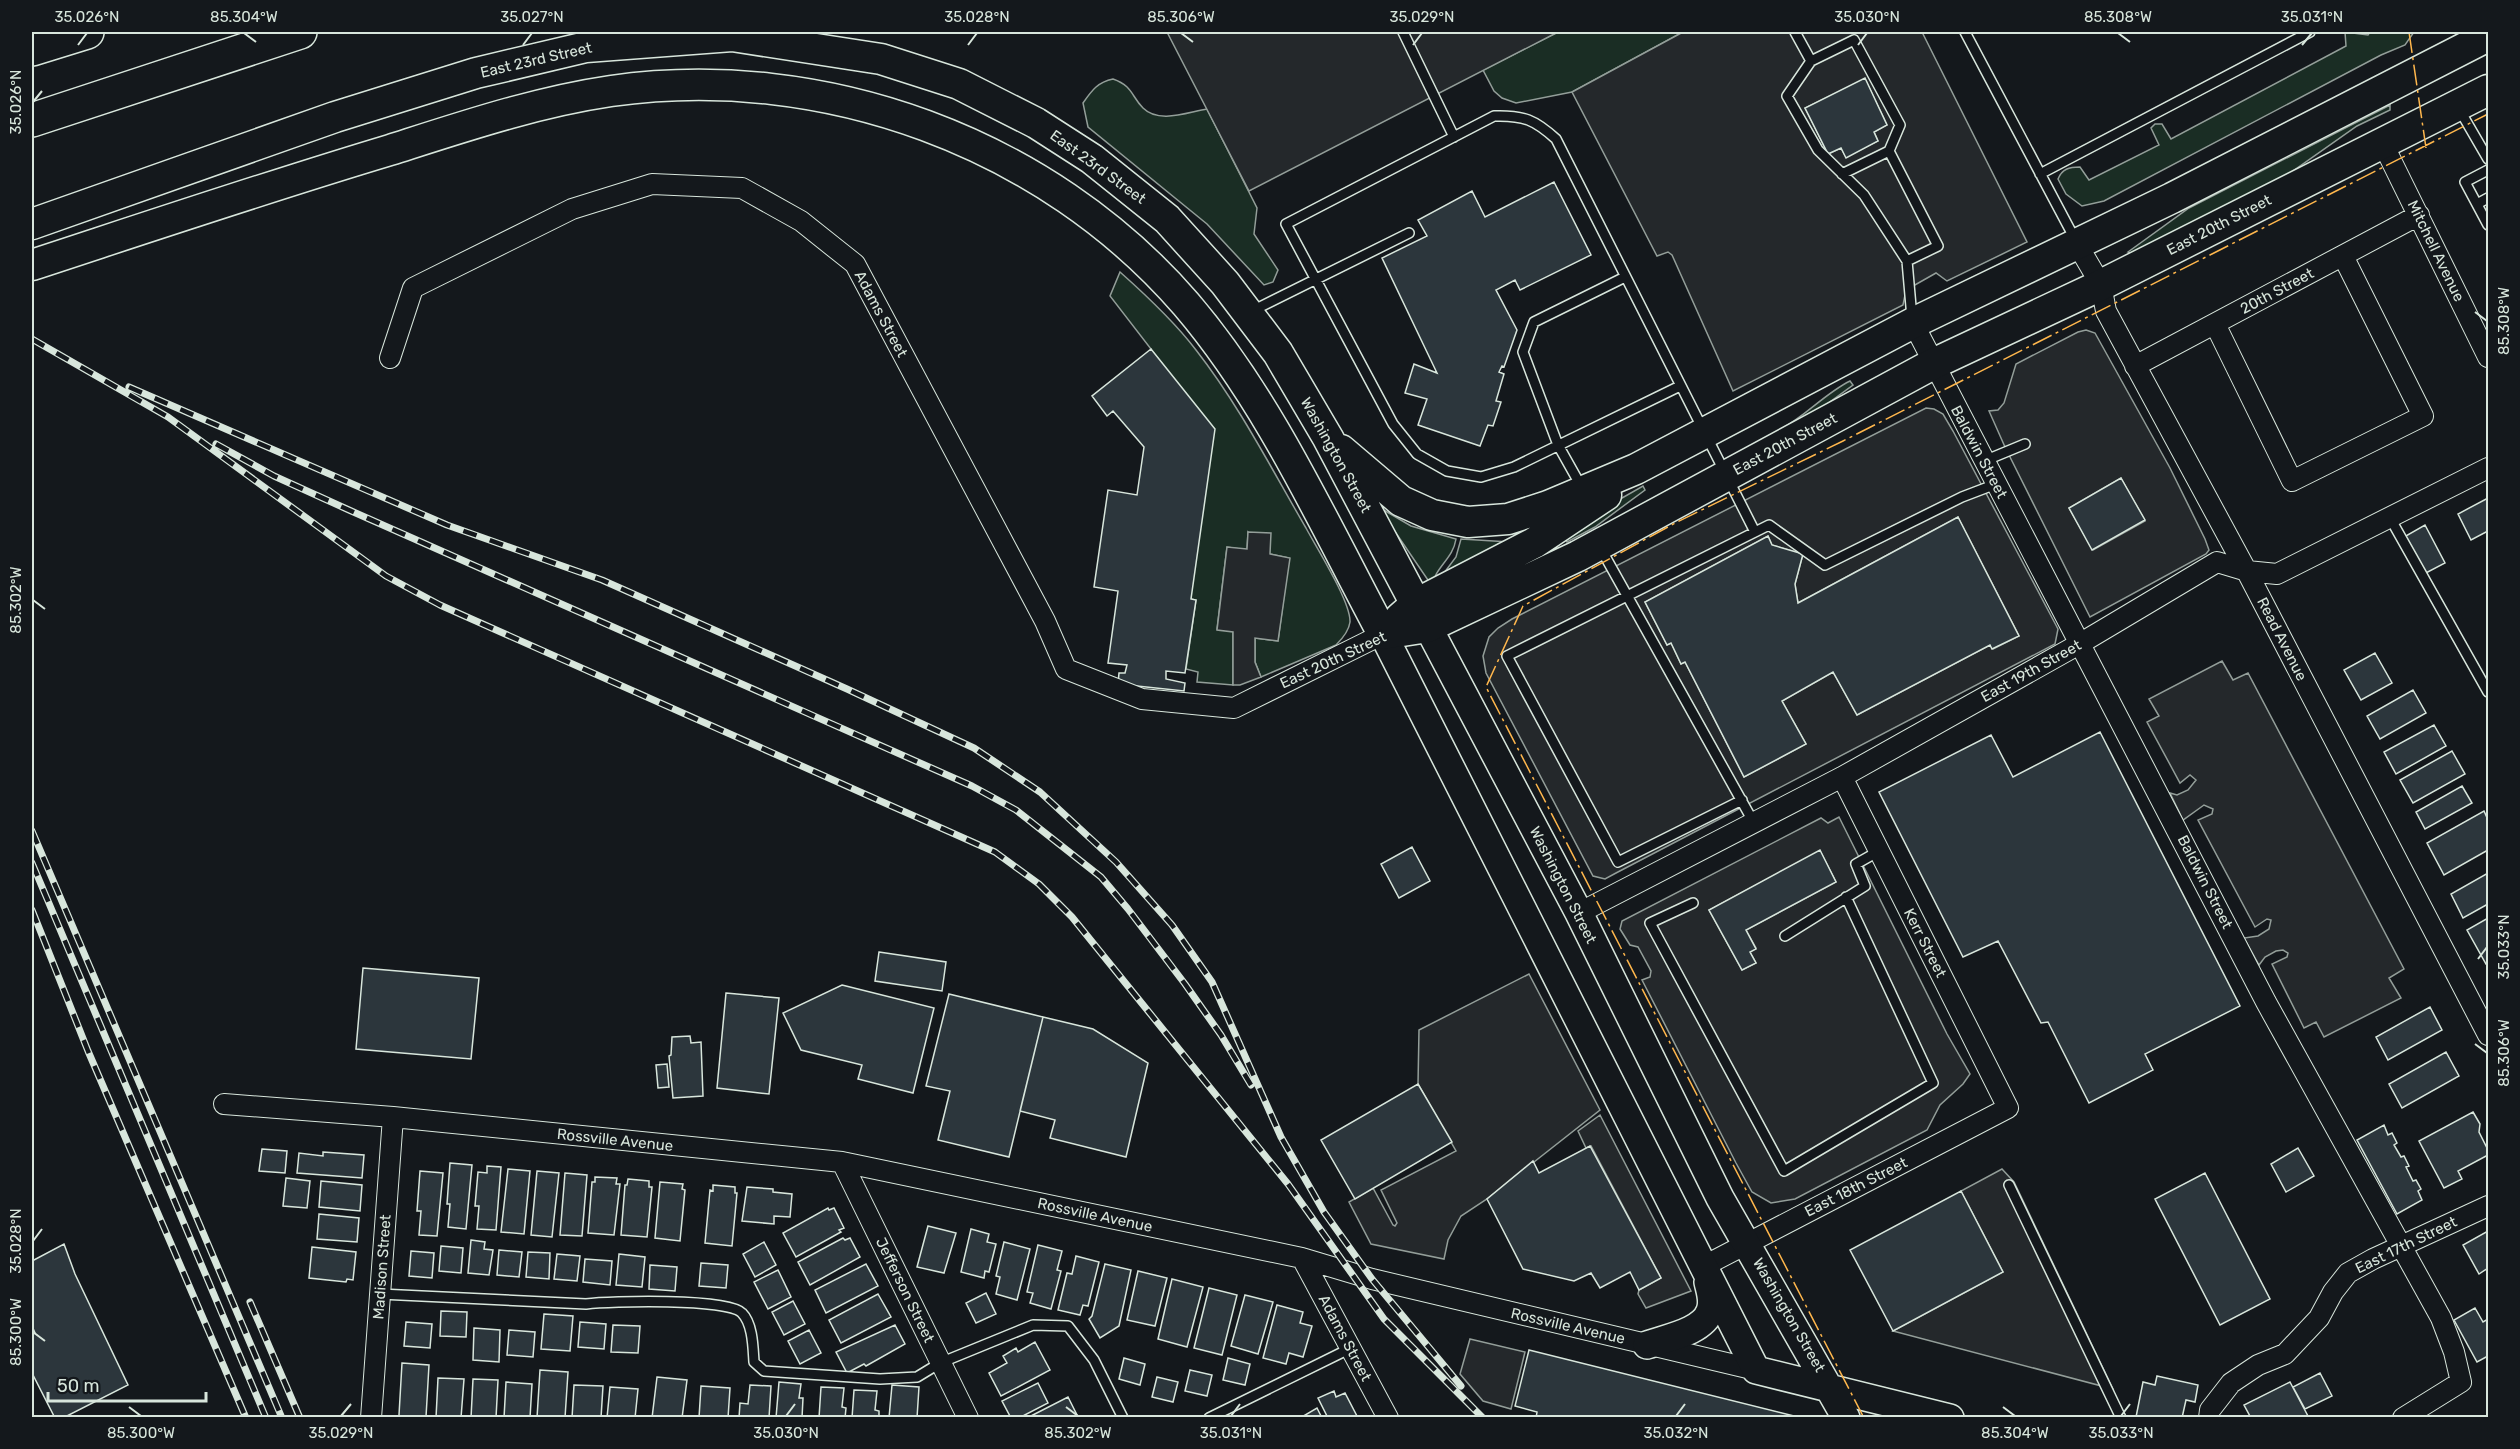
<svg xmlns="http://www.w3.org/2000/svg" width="2520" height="1449" font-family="Rubik,sans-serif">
	<rect width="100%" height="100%" fill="#14181c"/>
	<!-- green -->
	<path fill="#1a2d24" stroke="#939e99" stroke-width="1.5" d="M1558,32H1683L1572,92L1516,103L1502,98L1494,91L1483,70Z
		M2345,32L2368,35L2370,32H2414L2405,45L2381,55L2104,201L2082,206L2066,194L2058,179C2062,169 2069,167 2080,167L2089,180L2159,145L2151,128L2155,124H2162L2171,139L2346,46Z
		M1113,79C1133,86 1131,96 1143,108C1159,124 1188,112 1207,109L1257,208L1254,234L1278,270L1273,282L1264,285L1207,224L1088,127L1083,103C1092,90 1098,82 1113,79Z
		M2390,105V110L2357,126L2290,173L2133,254L2128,252L2189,208Z
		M1120,272C1147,296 1174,321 1196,350C1239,405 1271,468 1306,528C1316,547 1351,602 1350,622C1349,631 1342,639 1336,645L1261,677L1255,662V638L1278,641L1289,558L1270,554L1248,532L1247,550L1227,547L1217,629L1233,631V685L1197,682L1198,672L1186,669L1196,600L1191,599L1151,349L1110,296Z
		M1850,381L1853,385L1805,420L1783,432L1781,429C1806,416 1824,394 1850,381Z
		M1643,486L1645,490L1595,527L1567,542L1565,537L1615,502Z
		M1382,509L1411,526L1456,539C1453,559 1435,567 1432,586L1383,514Z
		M1461,539L1510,542L1444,573L1456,557Z"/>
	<!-- parking -->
	<path fill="#24282b" stroke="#939e99" stroke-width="1.5" fill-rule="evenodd" d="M1167,32H1558L1249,191Z
		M1683,32H1922L2027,242L1947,281L1936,273L1906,290L1903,305L1733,391L1672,255L1668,252L1657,256L1572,92ZM1865,79L1887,125L1874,132L1878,141L1846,157L1841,148L1828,154L1805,108Z
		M2086,330L2095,333L2170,468L2205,539L2209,550L2206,554L2090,617L2005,447L1989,411L1998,410L2004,403L2016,364L2078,332ZM2121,478L2145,521L2093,550L2069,508Z
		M1926,408L1934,409L1943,414L1953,431L2058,629L2055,644L1616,873L1605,879L1593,876L1486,673L1483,656L1489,637L1498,628L1512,619ZM1958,517L2019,636L1993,649L1990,645L1857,715L1833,672L1782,701L1806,744L1744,777L1685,662L1681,664L1671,643L1667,645L1645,602L1768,536L1772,545L1803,554L1795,584L1798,603Z
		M1248,532L1271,533L1270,554L1290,558L1278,641L1255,638V662L1261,677L1240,685H1233V632L1217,630L1227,547L1247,549Z
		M2222,661L2233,680L2248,673L2404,969L2389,978L2401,998L2324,1037L2316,1022L2304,1028L2272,964L2287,957L2288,953L2283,950L2276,951L2265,957L2259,965L2244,938L2258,936L2269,929L2271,920L2267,919L2255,927L2198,820L2212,814L2213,809L2204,805L2183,820L2170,793L2177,795L2188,790L2196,780L2190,775L2180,783L2147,722L2159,716L2149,699Z
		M1839,817L1947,1034L1970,1074L1963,1084L1940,1105L1927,1130L1795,1199L1771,1203L1752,1192L1736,1163L1642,980L1650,977L1651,971L1638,947L1630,945L1620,929L1622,921L1821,818L1828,823ZM1820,851L1836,882L1746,930L1756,948L1750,952L1756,963L1742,970L1709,910Z
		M1529,974L1600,1110L1487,1199L1461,1216L1448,1240L1444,1259L1371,1244L1349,1202L1373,1188L1393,1225L1395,1226L1397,1223L1381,1190L1456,1151L1418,1084L1419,1030Z
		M1600,1115L1691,1291L1646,1308L1638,1294L1639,1290L1661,1278L1591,1146L1586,1148L1578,1131Z
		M2002,1169L2014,1182L2113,1389L1893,1331L2003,1272L1961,1191Z
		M1470,1339L1525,1352L1511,1409L1483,1401L1460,1374Z"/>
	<!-- building -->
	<path fill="#2c363c" stroke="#d8e6dc" stroke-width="1.5" d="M1865,78L1887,125L1874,132L1878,141L1846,158L1841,148L1828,154L1805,108Z
		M1554,182L1591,255L1520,290L1515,280L1496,290L1517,330L1504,367L1502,366L1499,372L1504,374L1496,401L1501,402L1493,426L1488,425L1480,446L1418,425L1427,399L1405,393L1414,364L1437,373L1382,258L1427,236L1418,220L1472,191L1485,217Z
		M1151,349L1215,429L1191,599L1196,600L1185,673L1166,671V679L1185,683L1184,691L1118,684L1119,673H1125L1127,665L1108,663L1118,591L1094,587L1108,490L1137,495L1144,447L1113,411L1107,416L1092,396Z
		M2121,478L2145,520L2092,550L2069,508Z
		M2488,498V531L2471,540L2458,514Z
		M1958,517L2019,636L1992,649L1990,645L1857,715L1833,672L1782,701L1806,744L1744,777L1685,662L1681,664L1671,643L1667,645L1645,602L1768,536L1772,545L1803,554L1795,584L1798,603Z
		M2425,525L2445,563L2424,574L2404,537Z
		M2375,653L2392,683L2361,700L2344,670Z
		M2413,690L2426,713L2380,739L2367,716Z
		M2434,725L2446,746L2396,774L2384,752Z
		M2100,732L2240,1006L2145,1054L2153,1070L2089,1103L2048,1022L2041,1023L1998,941L1963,957L1879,792L1991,735L2013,777Z
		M2452,751L2465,774L2413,803L2400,780Z
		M2462,786L2472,803L2425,829L2416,812Z
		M2484,811L2488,820V850L2444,875L2427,843Z
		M1412,847L1430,881L1399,898L1381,864Z
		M1820,850L1836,882L1746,930L1756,949L1750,952L1756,963L1742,970L1709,910Z
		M2488,873V904L2463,918L2451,894Z
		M2488,918V963L2486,964L2467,930Z
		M879,952L946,962L942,991L875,981Z
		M363,968L479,978L471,1059L356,1049Z
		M842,985L934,1008L913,1093L858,1079L862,1065L801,1050L783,1013Z
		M726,993L779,998L769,1094L717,1088Z
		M949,994L1043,1017L1009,1157L938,1140L950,1091L926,1086Z
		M2430,1007L2442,1030L2388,1060L2376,1037Z
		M1043,1017L1093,1029L1148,1063L1126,1157L1050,1138L1055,1120L1020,1111Z
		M690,1036L691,1043L701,1042L703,1096L673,1098L669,1056L671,1055L672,1037Z
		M2446,1052L2459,1076L2402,1108L2389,1084Z
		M667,1064L669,1087L658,1088L656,1065Z
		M1418,1084L1452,1142L1355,1199L1321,1140Z
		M2473,1112L2480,1124L2479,1132L2488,1150V1155L2458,1171L2462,1179L2444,1188L2419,1141Z
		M2384,1125L2388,1135L2392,1133L2397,1143L2394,1145L2401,1157L2404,1156L2409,1166L2406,1167L2413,1181L2416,1180L2421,1189L2418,1191L2422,1200L2397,1214L2357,1140Z
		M1590,1146L1661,1278L1639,1290L1630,1272L1600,1288L1591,1273L1574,1281L1523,1269L1487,1199L1533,1161L1539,1173Z
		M2298,1148L2314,1176L2286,1192L2271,1164Z
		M262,1149L287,1151L285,1173L259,1171Z
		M323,1152L364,1155L362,1178L297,1173L299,1153L323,1156Z
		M450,1163L472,1165L466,1229L448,1227L450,1204H447Z
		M487,1166L501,1167L496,1230L477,1229L479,1206H475L478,1172L487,1173Z
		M508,1169L530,1171L524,1234L501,1232Z
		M420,1171L443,1173L437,1236L419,1235L421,1211H417Z
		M537,1171L559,1173L552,1237L531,1235Z
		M565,1173L587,1175L582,1236L560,1235Z
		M2205,1173L2270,1299L2220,1325L2155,1199Z
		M595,1177L617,1178L616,1184H620L614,1235L588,1233L592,1182H595Z
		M286,1178L310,1181L307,1208L283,1206Z
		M628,1179L649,1181V1187H652L647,1237L621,1235L625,1185H627Z
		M321,1181L362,1185L360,1211L319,1207Z
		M660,1182L683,1184L682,1189L685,1190L680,1241L655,1238Z
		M713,1185L735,1187V1193H737L732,1246L705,1243L710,1190L713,1191Z
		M747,1187L773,1189V1192L792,1194L790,1217L774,1216V1224L742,1221Z
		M1961,1191L2003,1272L1893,1331L1850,1250Z
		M828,1208L829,1210L834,1208L844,1228L839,1230L841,1232L796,1257L783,1233Z
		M319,1214L359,1218L357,1242L317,1239Z
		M928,1226L956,1233L944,1273L917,1267Z
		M971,1229L989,1234L987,1242L996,1244L989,1272L985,1271L984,1278L961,1272Z
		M2488,1231V1268L2479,1274L2463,1245Z
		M843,1238L845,1240L850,1238L860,1257L810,1285L798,1262Z
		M471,1240L485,1242L484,1249L493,1250L489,1275L468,1273Z
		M764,1242L776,1265L755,1277L743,1254Z
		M1004,1242L1030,1249L1017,1300L996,1294L1000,1277L996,1276Z
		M64,1244L75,1274L128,1385L63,1418H55L32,1373V1335L35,1333L32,1326V1261Z
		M1038,1245L1062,1251L1057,1270L1061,1271L1051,1309L1030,1303L1033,1293L1027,1292Z
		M441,1246L463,1248L461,1273L439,1271Z
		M312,1247L356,1252L353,1280L347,1279L346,1282L309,1278Z
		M499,1250L522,1252L519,1277L497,1275Z
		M411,1251L434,1253L432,1278L409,1276Z
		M528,1252L550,1253L549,1279L526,1277Z
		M557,1254L580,1256L577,1281L554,1279Z
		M619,1254L645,1257L642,1287L616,1285Z
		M1076,1256L1099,1262L1088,1306L1083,1305L1080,1315L1058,1310L1067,1273L1072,1274Z
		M585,1259L612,1261L610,1285L583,1282Z
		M701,1263L728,1265L726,1288L699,1286Z
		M866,1264L878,1286L826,1313L815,1290Z
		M1105,1264L1131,1270L1119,1326L1100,1338L1089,1319L1092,1316Z
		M650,1265L677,1267L675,1291L649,1289Z
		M778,1270L791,1297L768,1309L754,1282Z
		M1138,1271L1167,1278L1155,1326L1127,1320Z
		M1172,1279L1203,1287L1187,1347L1158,1339Z
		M1209,1288L1237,1295L1222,1355L1194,1348Z
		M986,1293L996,1314L976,1323L966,1303Z
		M878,1294L891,1317L841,1343L829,1320Z
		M1245,1295L1273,1302L1258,1354L1231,1346Z
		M793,1301L805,1324L784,1335L772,1312Z
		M1277,1305L1303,1312L1300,1323L1312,1326L1303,1357L1289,1353L1286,1364L1263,1358Z
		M2475,1308L2483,1322L2488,1319V1356L2477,1362L2454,1320Z
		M441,1311L467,1312L466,1337L440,1336Z
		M544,1314L573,1316L570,1351L541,1349Z
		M406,1322L432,1324L430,1348L404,1346Z
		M580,1322L606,1324L604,1349L578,1347Z
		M613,1325L640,1326L638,1353L611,1352Z
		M895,1325L905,1344L866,1366L864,1364L847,1373L836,1352Z
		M474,1328L500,1330L499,1362L473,1360Z
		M509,1330L535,1332L533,1357L507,1355Z
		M809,1330L821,1353L800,1364L788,1341Z
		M1035,1342L1050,1370L1001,1396L989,1373L1007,1363L1003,1356L1016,1348L1018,1352Z
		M1529,1350L1802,1418H1536L1537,1412L1515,1406Z
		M1124,1358L1145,1364L1140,1385L1119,1379Z
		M1228,1358L1250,1364L1245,1385L1223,1380Z
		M402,1363L429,1365L426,1417L401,1418L399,1415Z
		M540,1370L568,1372L565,1418H537Z
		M1190,1370L1212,1375L1207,1396L1185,1391Z
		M2320,1373L2332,1396L2305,1409L2293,1387Z
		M2157,1376L2198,1385L2195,1402L2186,1400L2182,1418L2136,1417L2143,1382L2155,1385Z
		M657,1377L687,1380L682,1418H652Z
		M1157,1377L1178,1382L1173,1402L1152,1397Z
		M438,1378L464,1379L461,1418H436Z
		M473,1379L498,1380L496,1418H471Z
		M506,1382L532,1384L530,1418H504Z
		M779,1382L801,1384L799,1398H803L802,1418H776Z
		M2290,1382L2309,1418H2251L2244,1405Z
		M1038,1383L1048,1403L1019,1418H1011L1002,1401Z
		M574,1385L603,1386L601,1418H572Z
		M750,1385L771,1386L769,1418H739L740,1403L748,1404Z
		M892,1385L919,1387L917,1418H889Z
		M701,1386L730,1388L728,1418H699Z
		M610,1387L638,1389L635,1418H607Z
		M821,1387L844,1388L842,1407L846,1408L845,1418H819Z
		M854,1390L877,1391L875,1410L879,1411V1418H852Z
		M1334,1391L1336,1397L1345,1393L1358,1418H1328L1318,1398Z
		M1068,1397L1078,1417L1076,1418H1027Z
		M1317,1408L1322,1418H1300Z"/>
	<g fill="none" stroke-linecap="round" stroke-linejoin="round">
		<defs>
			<path id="lane" d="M1403,32L1454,137
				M1795,32L1811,61L1854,40L1900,125L1889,151L1938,246L1907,261L1912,318
				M1965,32L2076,241
				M1811,61L1787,96L1818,150L1864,195L1907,261
				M2459,109L2488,159
				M2488,170L2465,182L2488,225
				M1842,174L1889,151
				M2040,174L2310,32
				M2477,204L2488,198
				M1250,312L1409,233
				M1680,386L1514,467L1481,477L1447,471L1417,454L1393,424L1286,224L1494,116C1524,115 1535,120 1556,139L1755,532
				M1984,461L2025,444
				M1581,486L1558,445L1523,352L1534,322L1625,277
				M2390,518L2488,692
				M1601,549L1754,823
				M1742,800L1618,862L1507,656L1769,525L1825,565L1962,497L1996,484
				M1693,903L1650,923L1784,1171L1933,1083L1846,897
				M1785,936L1865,886L1856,864L1879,851
				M2009,1185L2121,1418
				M380,1294L586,1304C610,1301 728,1298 742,1313C753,1324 753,1348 754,1362L764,1371L880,1379L917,1377L940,1363L1033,1325L1068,1326L1094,1360L1123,1418
				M1209,1418L1351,1348"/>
			<path id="street" d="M2383,144L2488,357
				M2077,244L2101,285L2106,311L2245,568L2488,1035
				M1913,323L2266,1002L2441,1318L2454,1352L2461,1382L2403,1418
				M2215,324L2292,481L2423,416L2343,256
				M390,358L413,288L572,209L652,184L742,188L801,221L855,264L1045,621L1066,669L1142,699L1234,708L1383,634
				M2135,366L2419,215
				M1579,913L1842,777L2081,643L2217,562L2247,571L2277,574L2488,468
				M224,1104L393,1117L842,1162L1302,1258L1372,1279L1756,1370
				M842,1162L968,1418
				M1302,1258L1388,1418
				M1704,1266L2008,1108L1842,777
				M371,1418L393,1117
				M2209,1418L2210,1410L2231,1383L2258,1365L2285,1354L2319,1318L2333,1292L2348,1273L2373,1259L2488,1206"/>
			<path id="secondary" d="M1428,627L1579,913L1720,1198L1846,1418
				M1383,634L1756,1370L1950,1418
				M1647,1345C1666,1338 1703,1332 1710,1311C1714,1301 1710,1291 1708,1282"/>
			<path id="primary" d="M32,224L335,117L476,73L586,47L732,36L881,59L959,84L1036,123L1092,159L1167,219L1225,283L1278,353L1328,438L1428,627
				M32,265C151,226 270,186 390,150C462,127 536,102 611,91C823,61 1046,142 1186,304C1269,401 1323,522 1383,634
				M1341,450L1401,501L1432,515L1468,522L1508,519L1548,506L1636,469L1913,323L2172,198L2488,36
				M1400,618L1416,604L1534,543L1606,495
				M1383,634L1428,627L1578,556L1933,364L2101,285L2488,90"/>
			<path id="highway" d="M32,49L87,32
				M32,120L300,32"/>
		</defs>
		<!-- lane casing -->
		<use href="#lane" stroke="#d8e6dc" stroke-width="12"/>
		<!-- street casing -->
		<use href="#street" stroke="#d8e6dc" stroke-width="22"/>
		<!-- secondary casing -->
		<use href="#secondary" stroke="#d8e6dc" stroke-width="30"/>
		<!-- primary casing -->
		<use href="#primary" stroke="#d8e6dc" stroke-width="33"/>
		<!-- highway casing -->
		<use href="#highway" stroke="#d8e6dc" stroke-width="36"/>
		<!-- lane -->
		<use href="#lane" stroke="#14181c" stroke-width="9"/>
		<!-- street -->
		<use href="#street" stroke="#14181c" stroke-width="20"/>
		<!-- secondary -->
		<use href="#secondary" stroke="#14181c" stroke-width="27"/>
		<!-- primary -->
		<use href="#primary" stroke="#14181c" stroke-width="30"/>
		<!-- highway -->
		<use href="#highway" stroke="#14181c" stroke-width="33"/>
		<defs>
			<path id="rail" d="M32,339L168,417L386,576L440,605L995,852L1039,884L1072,917L1288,1184L1384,1319L1483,1418
				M129,387L447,525L602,580L847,689L974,748L1040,792L1116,862L1172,925L1212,982L1281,1137L1324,1212L1372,1279L1461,1386
				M216,444L274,476L349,510L972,786L1016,810L1101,877L1128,909L1185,984L1221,1035L1251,1085
				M32,831L282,1418
				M32,863L266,1418
				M32,910L88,1051L246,1418
				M250,1302L300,1418"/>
		</defs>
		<!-- rail casing -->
		<use href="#rail" stroke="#d8e6dc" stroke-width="7"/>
		<!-- rail -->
		<use href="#rail" stroke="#14181c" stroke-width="4.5" stroke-dasharray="14" stroke-linecap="butt"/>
		<!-- power -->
		<path stroke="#ffb74d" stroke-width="1.5" stroke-dasharray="21 4.5 3 4.5" stroke-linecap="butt" d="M2409,32L2426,148
			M1864,1418L1486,687L1523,606L1677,522L1843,441L2488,114"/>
	</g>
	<!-- ticks -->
	<path fill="none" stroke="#d8e6dc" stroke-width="2" d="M244,33L256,42M1181,33L1193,42M2118,33L2130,42M78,45L87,33M523,45L532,33M968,45L977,33M1413,45L1422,33M1858,45L1867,33M2302,45L2312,33M33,102L42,91M2475,312L2487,321M33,600L45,609M2478,959L2487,947M2475,1044L2487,1053M33,1241L42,1229M33,1332L45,1341M129,1407L141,1416M1066,1407L1078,1416M2003,1407L2015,1416M341,1416L351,1404M786,1416L795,1404M1231,1416L1240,1404M1676,1416L1685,1404M2121,1416L2130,1404"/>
	<g text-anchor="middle" stroke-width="4.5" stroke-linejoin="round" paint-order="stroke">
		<!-- street labels -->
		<g font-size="15" fill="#d8e6dc" stroke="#14181c">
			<text transform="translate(536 60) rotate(-13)" y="5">East 23rd Street</text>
			<text transform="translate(1098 167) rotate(36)" y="5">East 23rd Street</text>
			<text transform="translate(2219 225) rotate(-27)" y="5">East 20th Street</text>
			<text transform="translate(2436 251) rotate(64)" y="5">Mitchell Avenue</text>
			<text transform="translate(2277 291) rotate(-28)" y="5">20th Street</text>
			<text transform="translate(881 314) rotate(62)" y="5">Adams Street</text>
			<text transform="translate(1785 444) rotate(-28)" y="5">East 20th Street</text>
			<text transform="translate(1979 452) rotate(62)" y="5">Baldwin Street</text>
			<text transform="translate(1336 455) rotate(61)" y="5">Washington Street</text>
			<text transform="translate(2282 639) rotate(63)" y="5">Read Avenue</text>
			<text transform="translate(1333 660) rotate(-25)" y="5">East 20th Street</text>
			<text transform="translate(2031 671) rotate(-29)" y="5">East 19th Street</text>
			<text transform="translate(2205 882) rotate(63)" y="5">Baldwin Street</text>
			<text transform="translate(1563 885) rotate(63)" y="5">Washington Street</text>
			<text transform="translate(1925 943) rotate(63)" y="5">Kerr Street</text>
			<text transform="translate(615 1140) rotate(6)" y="5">Rossville Avenue</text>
			<text transform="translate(1856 1187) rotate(-27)" y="5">East 18th Street</text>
			<text transform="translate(1095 1215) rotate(12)" y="5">Rossville Avenue</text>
			<text transform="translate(2406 1245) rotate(-26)" y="5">East 17th Street</text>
			<text transform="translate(382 1267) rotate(-86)" y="5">Madison Street</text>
			<text transform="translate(905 1290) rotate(64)" y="5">Jefferson Street</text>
			<text transform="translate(1789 1315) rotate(60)" y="5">Washington Street</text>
			<text transform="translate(1568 1326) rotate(13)" y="5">Rossville Avenue</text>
			<text transform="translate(1345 1338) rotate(62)" y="5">Adams Street</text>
		</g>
	</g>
	<!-- border -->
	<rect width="2520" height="1449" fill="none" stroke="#14181c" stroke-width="66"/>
	<!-- scale -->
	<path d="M48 1392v9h158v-9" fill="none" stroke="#d8e6dc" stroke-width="3"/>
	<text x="57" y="1392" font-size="18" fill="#d8e6dc" stroke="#14181c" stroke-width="4.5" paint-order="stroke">50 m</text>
	<rect x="33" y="33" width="2454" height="1383" fill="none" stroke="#d8e6dc" stroke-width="2"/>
	<g font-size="15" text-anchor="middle" fill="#d8e6dc">
		<text x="87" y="22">35.026°N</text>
		<text x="244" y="22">85.304°W</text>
		<text x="532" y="22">35.027°N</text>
		<text x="977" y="22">35.028°N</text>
		<text x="1181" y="22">85.306°W</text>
		<text x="1422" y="22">35.029°N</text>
		<text x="1867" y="22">35.030°N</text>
		<text x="2118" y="22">85.308°W</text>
		<text x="2312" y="22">35.031°N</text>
		<text transform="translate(16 102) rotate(-90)" y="5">35.026°N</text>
		<text transform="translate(2504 321) rotate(-90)" y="5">85.308°W</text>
		<text transform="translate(16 600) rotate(-90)" y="5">85.302°W</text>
		<text transform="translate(2504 947) rotate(-90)" y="5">35.033°N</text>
		<text transform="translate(2504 1053) rotate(-90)" y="5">85.306°W</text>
		<text transform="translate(16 1241) rotate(-90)" y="5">35.028°N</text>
		<text transform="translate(16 1332) rotate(-90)" y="5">85.300°W</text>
		<text x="141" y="1438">85.300°W</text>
		<text x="341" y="1438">35.029°N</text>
		<text x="786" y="1438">35.030°N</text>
		<text x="1078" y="1438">85.302°W</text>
		<text x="1231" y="1438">35.031°N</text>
		<text x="1676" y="1438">35.032°N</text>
		<text x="2015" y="1438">85.304°W</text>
		<text x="2121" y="1438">35.033°N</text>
	</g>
</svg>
